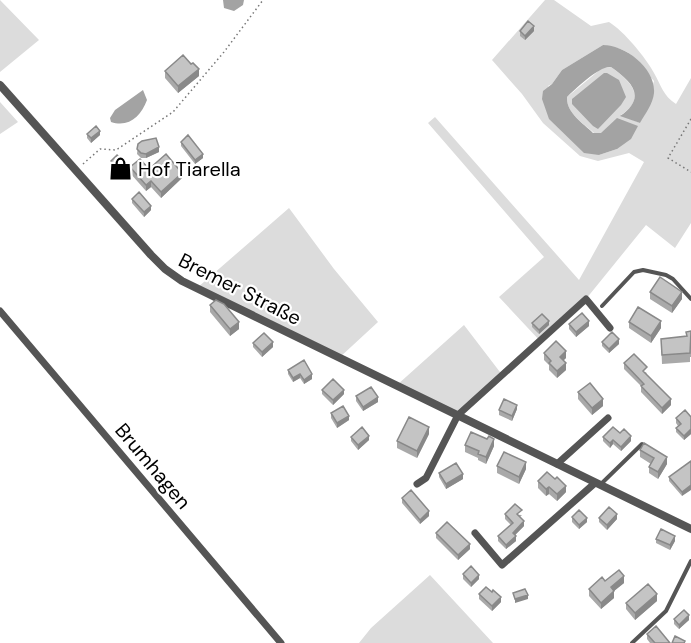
<svg xmlns="http://www.w3.org/2000/svg" width="691" height="643" font-family="'DM Sans',sans-serif">
	<rect width="100%" height="100%" fill="#fff"/>
	<!-- green -->
	<path fill="#dcdcdc" fill-rule="evenodd" d="M0,0L39,40L0,72Z
		M545,0H554L591,26L609,22C624,31 646,58 654,73C661,85 663,96 676,104L691,78V223L675,248L646,225L586,299L541,342L499,297L544,257L428,123L435,117L579,280L644,162L629,153L598,161L580,156L543,123L522,94L492,60ZM603,45C636,50 634,59 654,81L640,123L621,115C648,97 630,81 611,67L602,68L567,97C566,113 583,123 594,133H601L617,149L599,155L548,86L552,84L562,70Z
		M0,102L18,122L0,134Z
		M289,208L334,269L378,322L339,358L197,288Z
		M464,325L503,376L458,415L397,385Z
		M430,575L493,643H359L371,628Z"/>
	<!-- water -->
	<path fill="#a3a3a3" d="M223,0H244L243,5L234,11L224,8Z
		M603,45C626,45 656,69 654,93C653,104 645,114 640,123L620,116C648,97 631,81 611,67C600,65 575,89 567,97C566,113 583,123 593,133H601L617,118L638,126L631,139L617,149L599,155L584,153L549,119L542,99L543,91L552,84L562,70Z
		M604,73H607L619,80L626,97L621,105L598,129L593,126L572,104V99Z
		M143,90L147,100C141,116 129,128 111,122L110,118L115,110Z"/>
	<g fill="none" stroke-linecap="round" stroke-linejoin="round">
		<!-- path -->
		<path stroke="#777" stroke-width="1.5" stroke-dasharray="1.5 3" stroke-linecap="butt" d="M691,119L668,158L691,172
			M83,164L100,149L116,150L173,112L224,52L263,0"/>
		<!-- service -->
		<path stroke="#555" stroke-width="4" d="M602,306L634,272L643,270L666,275L673,279L691,299
			M602,483L642,444
			M632,643L666,611L691,561"/>
		<!-- minor -->
		<path stroke="#555" stroke-width="7" d="M0,311L281,643
			M557,464L608,418
			M417,484L426,478L458,415L586,299L610,328
			M475,533L502,565L595,483"/>
		<!-- tertiary -->
		<path stroke="#555" stroke-width="8" d="M0,85L151,255L165,269L182,281L691,529"/>
	</g>
	<!-- wall -->
	<path fill="#a9a9a9" d="M520,31H534L525,40L520,36Z
		M165,71L199,76L178,93L165,78Z
		M87,134L100,135L91,143L87,138Z
		M181,142L203,158L195,164L181,146Z
		M138,144L159,152L146,158H141L137,154Z
		M111,161L129,173L123,178L111,165Z
		M130,167L149,169L182,178L161,198L151,187L146,191L130,173Z
		M132,199L151,210L144,217L132,203Z
		M650,292L682,299L672,313L650,299Z
		M210,305L239,329L230,336L210,312Z
		M629,322L661,328L651,343L629,328Z
		M532,323L549,325L539,334L532,327Z
		M569,324L589,326L576,337L569,329Z
		M691,331V357H690V362L662,364L661,339L686,336Z
		M602,342L619,344L609,353L602,346Z
		M253,343L273,347L262,357L253,347Z
		M544,353L566,358L563,360L566,370L557,378L549,370V365L544,360Z
		M624,363L647,373L646,374L671,405L662,414L641,392V386L624,369Z
		M288,370L312,379L304,384L300,378L293,382L288,374Z
		M322,390L344,394L333,405L322,394Z
		M578,392L603,406L592,415L578,399Z
		M356,396L378,402L363,411L356,401Z
		M517,409L512,421L499,415V410Z
		M331,413L349,420L337,428L331,418Z
		M691,417V434L684,440L676,432V428L678,426L676,423V418Z
		M620,433L631,441L621,451L613,444L610,448L603,441V437Z
		M429,434L417,458L397,448V441Z
		M351,437L369,440L358,450L351,441Z
		M465,445L494,446L486,464L478,460V458L465,452Z
		M640,450L667,464L658,479L649,473V467L651,464L640,457Z
		M691,461L682,496L669,481V477Z
		M497,466L526,469L519,484L497,473Z
		M439,473L463,479L446,489L439,477Z
		M538,481L566,492L557,501L549,494L546,496L538,488Z
		M402,498L429,516L420,524L402,503Z
		M505,514L522,515L520,517L524,526L515,535L516,541L506,549L498,541V536L511,525L505,519Z
		M572,517L587,522L579,529L572,522Z
		M599,518L617,519L607,530L599,522Z
		M436,533L470,549L458,560L436,538Z
		M656,539L675,541L670,550L656,543Z
		M463,574L479,579L471,587L463,579Z
		M605,581L624,583L614,591V598L601,609L589,596V589Z
		M479,594L501,602L492,611L479,599Z
		M657,601L635,620L626,609V603Z
		M674,619L689,620L679,629L674,624Z
		M647,634L670,643H650L647,639Z"/>
	<!-- shaded-wall -->
	<path fill="#898989" d="M534,26V31L525,40V36Z
		M199,69V76L178,93V86Z
		M100,131V135L91,143V138Z
		M159,147V152L146,158V154Z
		M203,154V158L195,164V160Z
		M129,168V173L123,178V174Z
		M182,173V178L161,198V192Z
		M151,181V187L146,191V185Z
		M151,206V210L144,217V212Z
		M682,292V299L672,313V306Z
		M549,321V325L539,334V330Z
		M589,321V326L576,337V332Z
		M661,321V328L651,343V336Z
		M239,322V329L230,336V329Z
		M619,339V344L609,353V349Z
		M273,342V347L262,357V352Z
		M566,351V358L560,364V357Z
		M566,363V370L557,378V371Z
		M300,374V378L293,382V378Z
		M312,374V379L304,384V380Z
		M344,390V394L333,405V400Z
		M378,397V402L363,411V407Z
		M603,399V406L592,415V408Z
		M671,399V405L662,414V408Z
		M517,405V409L512,421V416Z
		M349,416V420L337,428V423Z
		M429,427V434L417,458V451Z
		M691,429V434L684,440V436Z
		M369,436V440L358,450V445Z
		M631,436V441L621,451V447Z
		M494,439V446L486,464V457Z
		M613,440V444L610,448V443Z
		M667,457V464L658,479V472Z
		M526,462V469L519,484V477Z
		M463,474V479L446,489V484Z
		M691,485V490L682,496V492Z
		M566,486V492L557,501V494Z
		M549,487V494L546,496V489Z
		M429,511V516L420,524V520Z
		M617,514V519L607,530V525Z
		M587,518V522L579,529V525Z
		M524,521V526L513,537V533Z
		M516,536V541L506,549V545Z
		M675,536V541L670,550V545Z
		M470,544V549L458,560V555Z
		M479,575V579L471,587V583Z
		M624,576V583L614,591V598L601,609V603L611,587Z
		M657,594V601L635,620V613Z
		M528,595V599L515,603V599Z
		M501,597V602L492,611V606Z
		M689,615V620L679,629V625Z"/>
	<!-- building -->
	<path fill="#c4c4c4" stroke="#898989" stroke-width="1.5" d="M528,21L534,26L525,36L520,31Z
		M183,55L191,64L193,63L199,69L178,86L165,71Z
		M96,126L100,131L91,138L87,134Z
		M188,135L203,154L195,160L181,142Z
		M156,138L159,147L146,154L141,153L137,149L138,144L142,141Z
		M166,154L182,173L161,192L151,181L146,185L130,167L140,159L149,169Z
		M117,155L129,168L123,174L111,161Z
		M139,192L151,206L144,212L132,199Z
		M660,277L682,292L672,306L650,292Z
		M216,300L224,304L239,322L230,329L210,305Z
		M638,307L661,321L651,336L629,322Z
		M582,313L589,321L576,332L569,324Z
		M542,314L549,321L539,330L532,323Z
		M691,331L690,353L662,355L661,339L687,336L686,332Z
		M612,332L619,339L609,349L602,342Z
		M264,333L273,342L262,352L253,343Z
		M556,341L566,351L560,357L566,363L557,371L549,363L551,361L544,353Z
		M634,354L647,367L643,371L671,399L662,408L641,386L644,384L624,363Z
		M304,360L312,374L304,380L300,374L293,378L288,370Z
		M333,379L344,390L333,400L322,390Z
		M590,383L603,399L592,408L578,392Z
		M371,387L378,397L363,407L356,396Z
		M504,399L517,405L512,416L499,410Z
		M343,406L349,416L337,423L331,413Z
		M685,410L691,417V429L684,436L676,428L681,424L676,418Z
		M409,417L429,427L417,451L397,441Z
		M362,427L369,436L358,445L351,437Z
		M613,427L620,433L624,429L631,436L621,447L613,440L610,443L603,437Z
		M471,432L487,439L489,436L494,439L486,457L478,454L479,451L465,445Z
		M644,443L667,457L658,472L649,467L654,458L640,450Z
		M504,452L526,462L519,477L497,466Z
		M691,461V485L682,492L669,477Z
		M456,463L463,474L446,484L439,473Z
		M547,472L555,479L557,477L566,486L557,494L549,487L546,489L538,481Z
		M411,490L429,511L420,520L402,498Z
		M515,504L522,510L517,514L524,521L513,533L516,536L506,545L498,536L513,523L505,514Z
		M609,507L617,514L607,525L599,518Z
		M579,510L587,518L579,525L572,517Z
		M447,522L470,544L458,555L436,533Z
		M661,529L675,536L670,545L656,539Z
		M471,566L479,575L471,583L463,574Z
		M619,570L624,576L611,587L614,591L601,603L589,589L602,577L605,581Z
		M648,584L657,594L635,613L626,603Z
		M486,587L492,592L493,590L501,597L492,606L479,594Z
		M525,589L528,595L515,599L513,593Z
		M684,610L689,615L679,625L674,619Z
		M656,626L670,643H655L647,634Z
		M675,636L685,641L684,643H672Z"/>
	<!-- icons -->
	<defs>
		<symbol id="shop-bare" viewBox="-9 -9 18 18"><path d="M-5-2.5h2.3a2.7 3.5 0 0 1 5.4 0H5L5.5 6h-11ZM-1.5-2.5h3a1.5 2.3 0 0 0-3 0Z" fill="#000" stroke="#fff" stroke-width="2.5" paint-order="stroke"/></symbol>
	</defs>
	<g fill-rule="evenodd">
		<use href="#shop-bare" x="104" y="152" width="33" height="33"/>
	</g>
	<g text-anchor="middle" stroke-width="4.5" stroke-linejoin="round" paint-order="stroke">
		<!-- poi labels -->
		<g font-size="20" fill="#000" stroke="#fff" text-anchor="start">
			<text x="138" y="176">Hof Tiarella</text>
		</g>
		<!-- street labels -->
		<g font-size="20" fill="#000" stroke="#fff">
			<text transform="translate(240 289) rotate(27)" y="7">Bremer Straße</text>
			<text transform="translate(153 466) rotate(50)" y="7">Brumhagen</text>
		</g>
	</g>
</svg>
